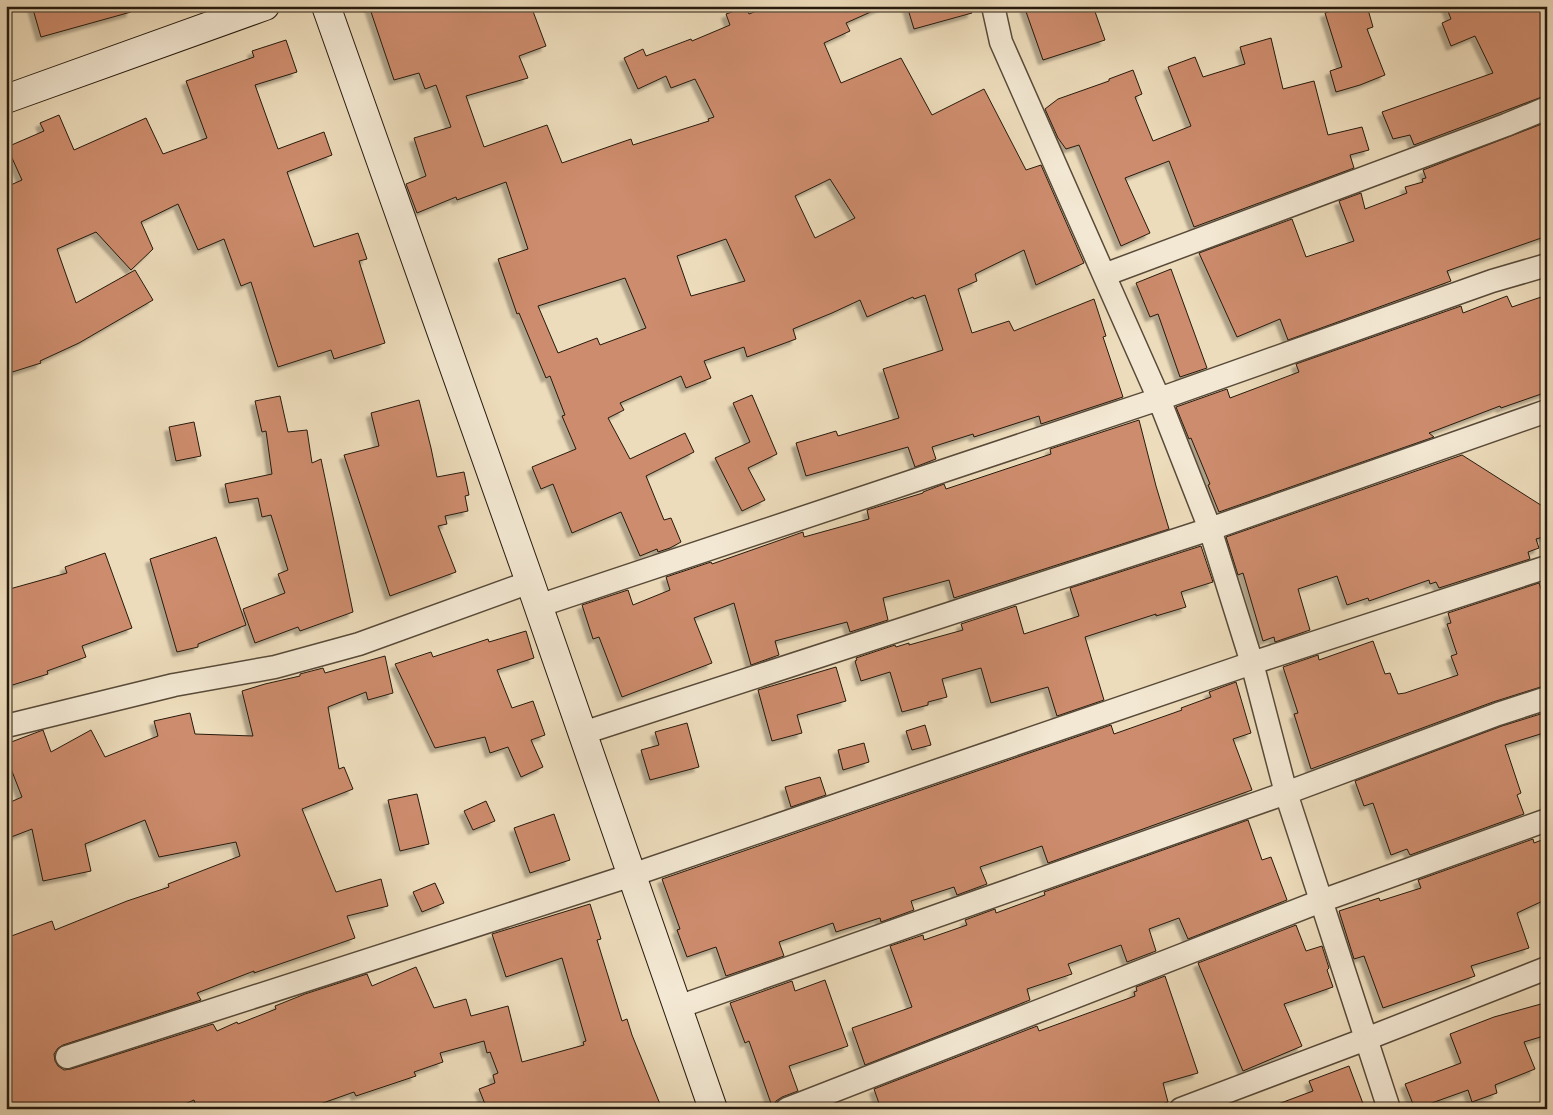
<svg xmlns="http://www.w3.org/2000/svg" width="1553" height="1115" font-family="'EB Garamond',serif">
	<defs>
		<filter id="shadow"><feDropShadow dx="-4.5" dy="4.5" stdDeviation="1" flood-color="#0004"/></filter>
	</defs>
	<rect width="100%" height="100%" fill="#eddcbb"/>
	<filter id="stains"><feTurbulence type="fractalNoise" baseFrequency=".004" numOctaves="4"/><feColorMatrix values="0 0 0 0 .2 0 0 0 0 .09 0 0 0 0 .02 0 0 0 .5 -.17"/></filter>
	<radialGradient id="worn" r=".72"><stop offset=".6" stop-color="#630" stop-opacity="0"/><stop offset="1" stop-color="#630" stop-opacity=".3"/></radialGradient>
	<!-- building -->
	<path fill="#cd8c6d" stroke="#261a0e" fill-rule="evenodd" filter="url(#shadow)" d="M32,6H130L131,12L41,37Z
		M369,6H531L546,46L519,56L528,78L466,96L484,147L547,125L562,163L631,139L633,145L709,121L708,119L714,117L695,79L671,88L666,76L638,89L624,58L643,49L646,56L691,39L692,41L730,25L726,14L746,7L749,14L769,6H884L846,23L850,31L824,43L841,83L901,58L932,115L984,89L1026,170L1041,165L1084,263L1036,285L1024,250L975,274L977,281L958,289L972,333L1009,321L1014,331L1094,299L1106,336L1103,337L1123,397L1041,424L1039,416L974,437L973,434L932,447L936,459L915,467L908,447L806,476L796,443L836,431L838,436L899,418L883,369L943,350L925,295L914,299L913,297L867,317L860,300L832,313L793,329L796,339L747,357L744,347L704,361L711,378L686,388L681,376L620,403L624,410L608,418L630,459L685,433L694,452L646,476L664,520L671,518L681,542L670,548L658,552L657,549L640,556L621,512L572,533L553,484L541,489L532,467L576,449L562,416L565,415L550,376L546,378L519,313L517,314L498,259L528,249L506,182L457,200L456,197L417,213L406,184L426,176L414,138L451,127L436,85L425,89L419,73L394,80ZM830,179L855,218L815,238L795,196ZM726,239L745,281L691,296L677,256ZM625,278L646,328L600,345L597,338L558,353L538,306Z
		M907,6H971L972,13L914,29Z
		M1024,6H1093L1105,40L1043,60Z
		M1347,6H1367L1373,27L1367,29L1385,75L1360,85L1336,92L1330,71L1342,67L1325,13Z
		M1446,6H1547V95L1414,145L1410,135L1393,139L1382,112L1493,73L1475,36L1451,46L1442,23L1451,19Z
		M1271,38L1283,89L1314,81L1328,135L1362,127L1369,150L1350,155L1354,168L1194,227L1169,161L1125,178L1150,233L1121,246L1079,145L1066,149L1058,138L1045,109L1058,99L1109,81V79L1133,70L1142,94L1135,97L1153,141L1191,126L1168,67L1195,57L1203,77L1245,64L1240,47Z
		M286,40L297,72L255,85L278,149L324,132L332,155L287,172L314,247L358,233L367,259L359,261L385,343L334,359L331,350L278,367L251,282L241,286L224,239L198,250L178,204L141,222L153,249L131,270L96,232L57,249L76,303L135,270L153,300L79,343L40,361L41,363L6,374V187L22,180L7,147L44,131L40,123L59,115L74,150L146,118L163,154L207,138L186,81L254,57L252,51Z
		M1547,122V236L1447,271L1451,281L1288,340L1280,319L1237,337L1199,253L1292,219L1306,257L1354,241L1339,201L1361,193L1365,209L1407,193L1405,187L1423,182L1422,179L1426,178L1423,170Z
		M1171,269L1207,368L1180,377L1158,314L1150,317L1136,283Z
		M1547,295V392L1501,408L1500,406L1429,433L1434,437L1219,512L1208,485L1210,484L1191,438L1189,439L1176,407L1227,389L1230,398L1299,372L1296,364L1461,306L1463,313L1507,296L1512,307Z
		M752,395L777,454L748,468L765,500L742,511L715,458L750,442L733,403Z
		M280,396L288,432L307,430L312,463L321,459L353,612L300,631L298,627L255,643L243,609L285,593L278,574L288,570L271,515L262,517L258,498L229,503L225,484L272,474L266,431L262,432L255,401Z
		M419,400L431,448L437,477L464,472L469,495L465,496L468,511L445,516L447,524L438,526L456,572L390,596L344,455L379,446L371,413Z
		M1139,420L1156,486L1169,529L954,598L949,580L883,598L888,620L850,632L847,622L775,641L779,655L751,665L734,603L694,618L712,663L622,697L599,637L593,639L582,605L628,590L633,605L670,590L666,577L711,562L712,564L803,532L804,537L869,519L867,510L923,493V492L944,484L946,489L1051,454L1050,449Z
		M194,422L201,456L176,461L169,427Z
		M1462,455L1547,509V536L1536,539L1539,548L1528,552L1530,559L1439,588L1436,582L1430,584L1429,580L1369,601L1368,598L1347,605L1337,576L1298,589L1310,630L1275,642L1274,637L1263,641L1243,573L1238,575L1226,537Z
		M216,537L246,625L198,644V647L177,652L150,559Z
		M1201,546L1213,582L1181,592L1186,607L1156,616V614L1085,637L1104,700L1057,716L1048,687L991,703L981,668L942,679L947,697L928,702V705L902,712L890,672L861,681L855,661L857,660L856,658L895,645L896,647L909,643V645L963,630L961,624L1016,606L1024,634L1079,616L1070,588Z
		M105,553L132,628L82,646L86,657L47,671L48,674L6,687V590L67,573L65,567Z
		M1539,583L1547,605V685L1493,702L1311,769L1294,714L1298,713L1283,667L1318,655L1319,660L1373,641L1385,674L1390,673L1398,694L1405,693L1458,675L1451,656L1457,654L1447,624L1451,623L1448,613Z
		M526,631L534,658L497,670L512,708L533,701L545,735L531,740L543,767L521,777L508,747L490,753L485,737L435,748L395,664L431,652L433,657L488,639L489,642Z
		M385,656L393,693L368,700L366,692L328,707L339,769L344,767L353,789L302,809L336,892L381,879L388,906L347,916L355,938L254,973V971L197,993L201,1000L63,1045L58,1048L54,1054L55,1061L58,1066L64,1070L71,1069L213,1024L217,1031L237,1022L238,1024L276,1009L275,1006L305,994L367,974L372,986L416,967L434,1008L466,999L471,1016L508,1006L522,1062L584,1045L583,1042L586,1041L562,958L506,977L492,934L590,904L601,939L597,940L622,1021L627,1019L632,1035L662,1109H487L479,1089L495,1083L493,1075L498,1073L490,1052L487,1053L484,1041L440,1053L443,1062L414,1072L416,1076L356,1096L354,1092L306,1109H197L194,1100L173,1109H6V938L52,921L55,930L127,901L169,887L168,884L240,856L236,842L159,857L145,820L85,844L91,871L43,881L32,829L6,839V804L22,797L6,756V744L43,730L51,752L91,730L105,757L158,736L154,721L190,713L195,734L253,736L242,691L265,684L300,676V674L323,668L325,673Z
		M836,667L846,701L797,715L802,733L772,741L758,690Z
		M1236,682L1251,733L1233,739L1252,790L1048,863L1042,846L980,867L987,884L957,895L954,887L911,901L914,910L881,922L880,918L836,932L833,923L779,942L784,956L726,976L716,947L687,957L677,930L680,929L662,879L1111,725L1114,734L1182,710L1181,708L1211,697L1209,692Z
		M1547,712V732L1505,745L1521,793L1517,795L1524,814L1410,855L1407,849L1391,855L1373,803L1364,806L1355,781L1502,726Z
		M687,723L699,767L650,780L641,750L659,745L655,732Z
		M925,725L931,745L912,750L906,731Z
		M864,743L869,762L843,770L838,750Z
		M820,777L826,795L791,807L785,787Z
		M417,794L429,844L400,851L388,800Z
		M486,801L495,821L473,830L464,811Z
		M554,814L570,860L530,873L514,828Z
		M1248,820L1262,860L1271,857L1287,900L1188,939L1179,918L1149,929L1156,951L1127,962L1121,945L1068,964L1072,974L1027,989L1030,1000L865,1065L852,1028L912,1007L890,946L923,935L924,940L967,925L965,920L995,909L996,913L1045,895L1044,892Z
		M1547,838V899L1517,913L1529,948L1471,966L1475,976L1383,1008L1364,956L1354,959L1339,911L1379,898L1380,901L1421,888L1418,880L1533,839L1534,843Z
		M435,883L444,903L422,912L413,892Z
		M1296,925L1306,951L1322,946L1329,968L1327,970L1333,987L1284,1004L1302,1046L1243,1071L1198,963Z
		M1165,976L1198,1073L1163,1083L1168,1102L1147,1109H881L874,1089L1037,1026L1039,1031L1135,996L1134,992L1137,991L1136,987Z
		M825,980L848,1046L789,1066L798,1091L782,1097L776,1101L773,1109L749,1041L745,1043L730,1003L792,981L795,991Z
		M1541,1004L1547,1022V1035L1524,1042L1535,1069L1495,1085L1497,1093L1472,1102L1468,1090L1415,1109L1405,1084L1461,1063L1450,1034L1494,1017Z
		M1349,1066L1365,1109H1271L1270,1107L1313,1091L1309,1081Z"/>
	<g fill="none" stroke-linecap="round" stroke-linejoin="round">
		<defs>
			<path id="street" d="M993,6L1001,42L1104,275L1506,125L1547,108
				M1104,275L1159,399L1210,529L1252,663L1286,793L1389,1109
				M538,606L1159,399L1492,281L1547,265
				M6,726L174,685L275,667L359,644L530,582
				M583,733L1210,529L1547,411
				M678,1007L1286,793L1498,714L1547,698
				M67,1057L632,875L1252,663L1547,567
				M787,1109L1321,901L1547,820
				M1181,1109L1366,1039L1547,968"/>
			<path id="secondary" d="M326,6L530,582L713,1109
				M6,99L265,6"/>
		</defs>
		<!-- street casing -->
		<use href="#street" stroke="#584a39" stroke-width="25"/>
		<!-- secondary casing -->
		<use href="#secondary" stroke="#261a0e" stroke-width="30"/>
		<!-- street -->
		<use href="#street" stroke="#f3e8d3" stroke-width="22"/>
		<!-- secondary -->
		<use href="#secondary" stroke="#f3e8d3" stroke-width="28"/>
	</g>
	<!-- margin -->
	<rect width="1553" height="1115" fill="none" stroke="#eddcbb" stroke-width="25"/>
	<rect x="8" y="8" width="1538" height="1100" fill="none" stroke="#261a0e" stroke-width="2.5"/>
	<rect x="12" y="12" width="1528" height="1090" fill="none" stroke="#261a0e"/>
	<rect width="100%" height="100%" filter="url(#stains)"/>
	<rect width="100%" height="100%" fill="url(#worn)"/>
</svg>
